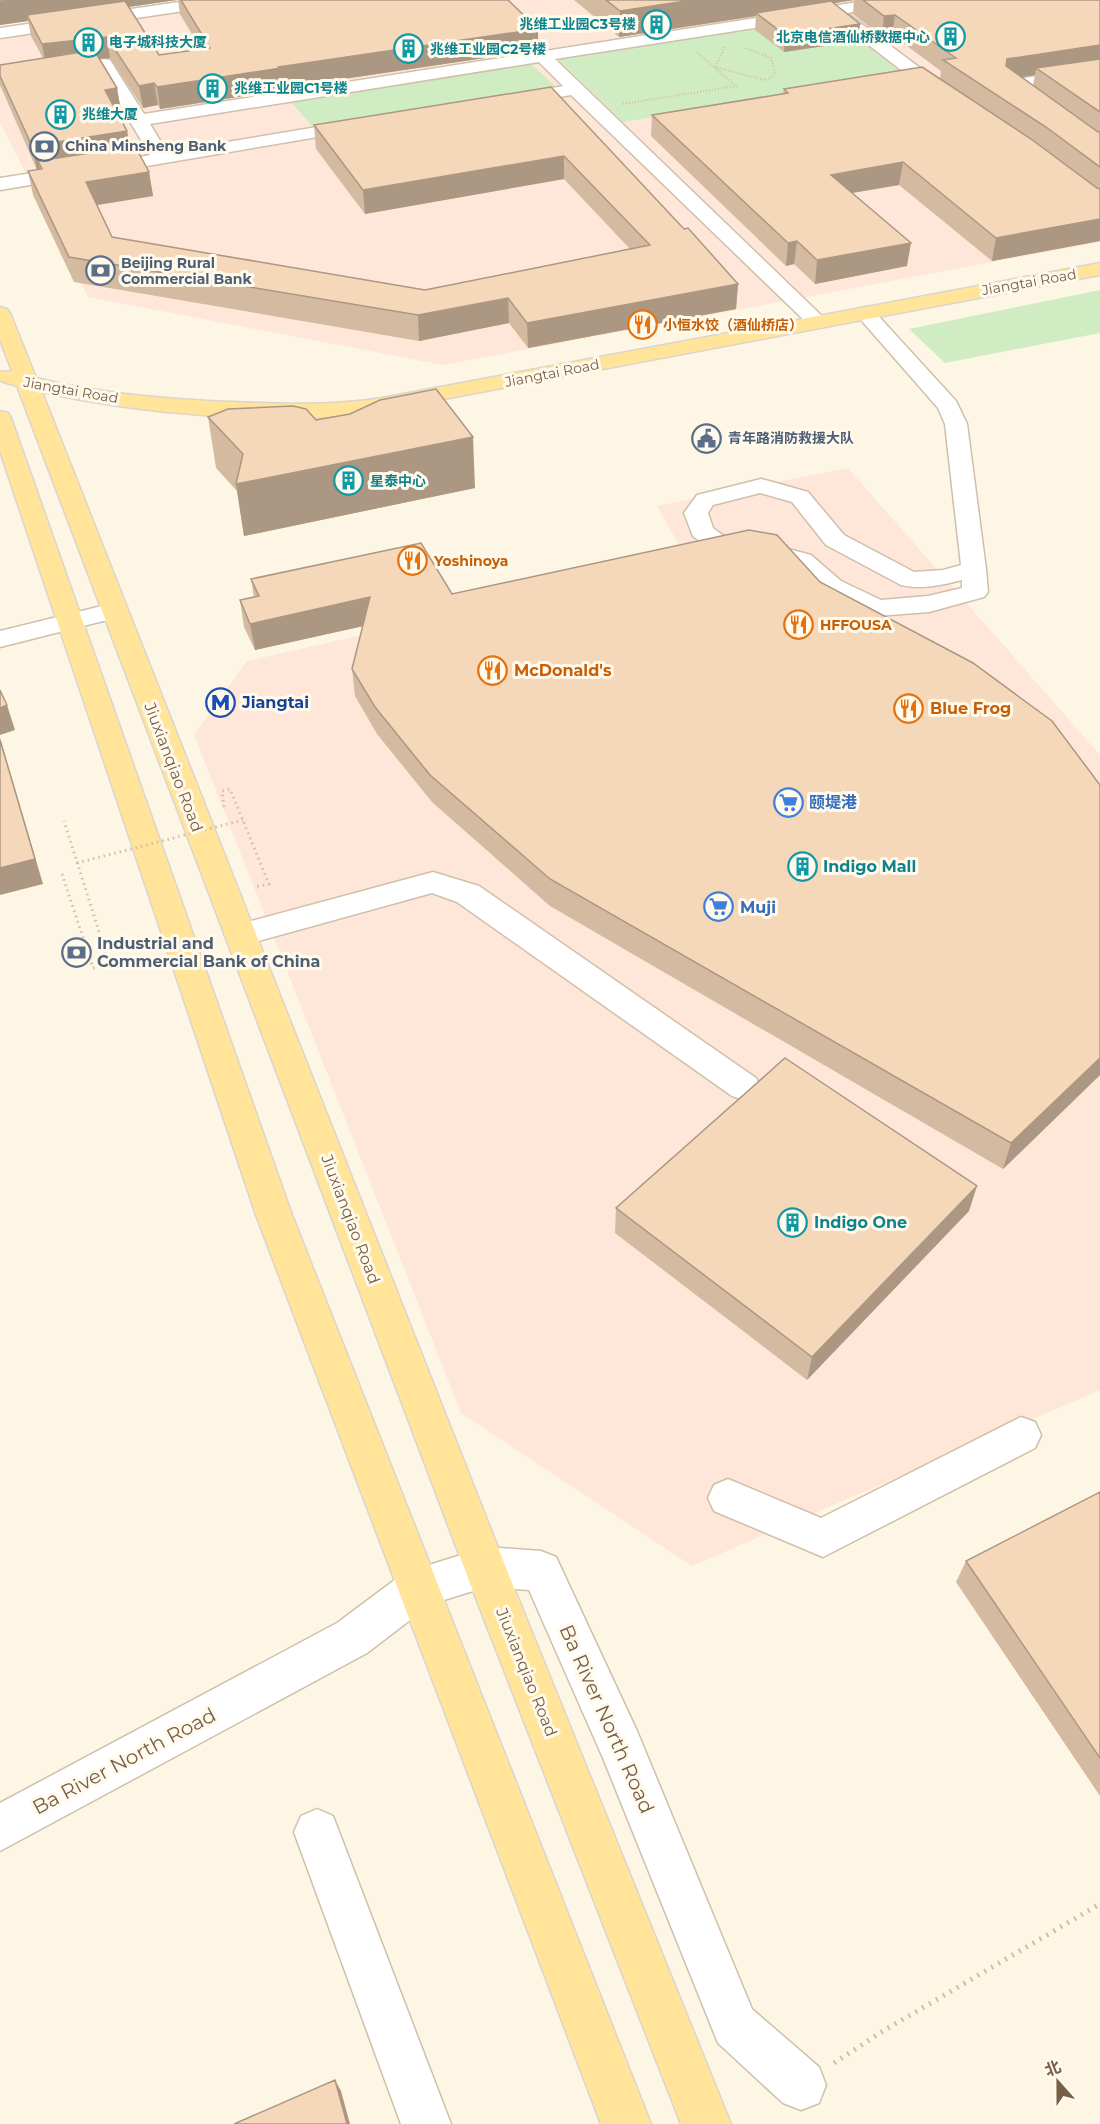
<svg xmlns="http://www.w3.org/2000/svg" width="1100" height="2124" font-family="Montserrat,'Noto Sans SC',sans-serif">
	<rect width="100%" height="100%" fill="#fef6e5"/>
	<!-- commercial -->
	<path fill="#fee7d8" d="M269,0H1100V242L443,365L88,297L0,122V38Z
		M848,468L1100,755V1390L692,1566L461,1413L194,735L247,661L688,561L657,506Z"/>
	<!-- green -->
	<path fill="#cfecc2" d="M827,16L908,77L623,122L556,57Z
		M531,64L555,86L313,127L292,103Z
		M1100,290V333L945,363L909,329Z"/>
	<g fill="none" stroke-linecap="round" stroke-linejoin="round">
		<defs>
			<path id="minor" d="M193,0H233L225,5L0,38V28Z
				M870,0H908L900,5L847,13L952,92L955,96L952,100H940L831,16L555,59L824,318L827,322L824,326L817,328L810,326L571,95L514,105L508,104L505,100L508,96L563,86L539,62L150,124L167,152L359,120L365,121L368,125L365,129L359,130L141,167L135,166L132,162L135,158L150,155L99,70L0,84V74L104,59L110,60L144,114Z
				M1100,67V77L1026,88L1100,140V153L1094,152L1003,85L1005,81L1011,80Z
				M72,167L78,169L81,173L78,177L0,190V178Z
				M865,307L872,309L956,401L967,424L986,569L988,592L984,597L929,612L877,616L868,613L823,591L793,565L757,555L714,552L693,536L684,513L697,495L761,479L769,481L808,492L844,535L914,572L943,570L961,565L945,424L938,408L855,313L858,309ZM760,493L792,502L826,545L901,585C920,590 943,585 962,580V588L928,596L881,600L841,581L811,555L758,541L729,540L713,528L708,513L713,505Z
				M114,603L123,606L127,611L123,616L0,647V631Z
				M433,872L479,886L756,1078L761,1087L756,1096L744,1100L732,1096L457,902L432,893L240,946L229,943L225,935L229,927Z
				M1021,1417L1035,1422L1041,1435L1035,1448L823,1557L714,1511L708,1498L714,1485L728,1479L821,1518Z
				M486,1547L541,1551L556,1557L637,1731L752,2009L819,2067L826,2085L819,2103L801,2110L783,2103L718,2043L603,1758L529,1590L486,1587L431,1604L367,1653L0,1851V1803L337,1623L404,1573Z
				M317,1809L333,1816L451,2124H401L294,1832L301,1816Z"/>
			<path id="major" d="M1100,263V275L365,414C264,424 140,414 42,392L510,1578L731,2124H681L468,1578L17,386L0,381V372L12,371L0,340V307L7,309L10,313L36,378C100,394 166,399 231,402C282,404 332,406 382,398Z
				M0,411L8,413L11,418L292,1215L651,2124H601L256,1215L0,451Z"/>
		</defs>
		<!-- minor casing -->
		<use href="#minor" stroke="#d0bfaa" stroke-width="3"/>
		<!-- major casing -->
		<use href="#major" stroke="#dcd5cf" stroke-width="3"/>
		<!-- path-far2 -->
		<path stroke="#dabb9d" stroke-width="2" stroke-dasharray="1 2" stroke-linecap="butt" d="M725,47L715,67L765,80L771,78L775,73L771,58L743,47
			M623,104L736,86L697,52"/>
		<!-- path-far1 -->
		<path stroke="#dabb9d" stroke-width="3" stroke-dasharray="1.5 4" stroke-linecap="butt" d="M224,807L222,791L230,789L269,884L255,887
			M62,874L93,968L109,963L64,821"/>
		<!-- path -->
		<path stroke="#dabb9d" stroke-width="5" stroke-dasharray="2 6" stroke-linecap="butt" d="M834,2063L883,2031L1100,1904"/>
		<!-- minor -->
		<use href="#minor" fill="#fff" fill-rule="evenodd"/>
		<!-- major -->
		<use href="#major" fill="#ffe49a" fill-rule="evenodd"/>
		<!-- path-bridge -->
		<path stroke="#dabb9d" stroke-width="3" stroke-dasharray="1.5 4" stroke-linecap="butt" d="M77,863L243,820"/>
	</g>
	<!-- wall -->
	<path fill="#d3baa0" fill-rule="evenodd" d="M0,0H177L129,7L159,55L201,49L180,14L178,0H508L538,50L283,88V90L160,109L158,105L143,108L110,58L99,59L117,88L121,111L117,112L127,131L130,146L149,172L153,196L97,205L112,237L425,290L630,249L564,179L365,214L316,149L314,125L551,87L684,229L738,284L736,309L528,348L509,323L419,341L74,282L33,195L28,171L37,170L0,85V65L43,58L31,36L28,21L0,25Z
		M574,0H1100V241L992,261L899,185L852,193L907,266L815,284L794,264L786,266L651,136L652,115L783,94L784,89L940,79L941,71L892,35L882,37L853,14L854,0L834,3L858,41L784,52L755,30L756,16L619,37ZM1035,75L1033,85L1022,77Z
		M208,417L316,420L475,488L244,536L237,491L216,468Z
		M251,579L452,594L820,582L1100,785V1075L1003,1169L550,906L432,802L377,734L355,696L352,669L363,626L255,650L244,627L240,600L254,597Z
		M616,1208L969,1211L807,1380L615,1233Z
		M1100,1492V1796L956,1582L966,1561Z"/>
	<!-- shaded-wall -->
	<path fill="#ac9782" d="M16,0H177L30,21L27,15L28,21L0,25V2Z
		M692,0H854L759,15L756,13V16L619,37L620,11Z
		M895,15L892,35L882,37L884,16Z
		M860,24L858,41L784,52L785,35Z
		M538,29V50L283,88V90L160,109L157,87L279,67Z
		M107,37L110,58L46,65L42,44Z
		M1100,45V66L1036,68L1035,75L1003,80L1007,59Z
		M154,83L158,105L143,108L139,86Z
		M117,88L121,111L109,113L105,90Z
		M127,131L131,155L38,161L40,169L37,170L32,146Z
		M564,156V179L365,214L363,190Z
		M903,162L899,185L828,197L831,175Z
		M149,172L153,196L91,206L86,182Z
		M1100,219V241L992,261L996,238Z
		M797,241L794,264L786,266L788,243Z
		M911,243L907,266L815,284L817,260Z
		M738,284L736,309L528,348L527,323Z
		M508,298L509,323L419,341L418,315Z
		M473,437L475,488L244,536L236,484Z
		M370,597L373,624L255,650L250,624Z
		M7,705L15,730L0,735V708Z
		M0,738L43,884L0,895Z
		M1100,1058V1075L1003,1169L1011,1143Z
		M977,1186L969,1211L807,1380L812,1357Z
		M335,2080L341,2091L350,2124H347Z"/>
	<!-- building -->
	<path fill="#f5d8ba" stroke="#ac9782" stroke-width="1.5" d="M0,0H16L0,2Z
		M181,0H508L538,29L279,67L281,68L157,87L154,83L139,86L107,37L42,44L27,15L125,1L159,55L210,48Z
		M606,0H692L620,11Z
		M863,0H1100V45L1007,59L1006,66L1098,132H1100V167L1046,127L943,60L956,58L895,15L884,16Z
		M831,1L860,24L785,35L756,13Z
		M94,50L117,88L105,90L127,131L32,146L0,76V65Z
		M1100,59V112L1036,68Z
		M922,67L1031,139L1097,188L1100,189V219L996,238L903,162L831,175L911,243L817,260L797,241L788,243L652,115L788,93L784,89Z
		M551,87L684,229L688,228L738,284L527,323L508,298L418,315L69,257L28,171L42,169L38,161L135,146L149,172L86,182L112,237L425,290L650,245L564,156L363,190L314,125Z
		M436,389L473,437L236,484L243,454L208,417L228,409L293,406L306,409L316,420L350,414L380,400Z
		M749,530L777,535L820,582L973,663L1052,721L1100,785V1058L1011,1143L550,879L430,775L375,707L352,669L370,597L250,624L240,600L259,596L251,579L421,543L452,594Z
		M0,690L7,705L0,708Z
		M0,740L35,859L0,868Z
		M785,1058L977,1186L812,1357L616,1208Z
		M1100,1492V1758L966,1561Z
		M335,2080L347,2124H234Z"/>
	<!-- icons -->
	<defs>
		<symbol id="building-ring" viewBox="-11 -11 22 22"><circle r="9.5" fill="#fffaec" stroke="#0f9aa8" stroke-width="1.5"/><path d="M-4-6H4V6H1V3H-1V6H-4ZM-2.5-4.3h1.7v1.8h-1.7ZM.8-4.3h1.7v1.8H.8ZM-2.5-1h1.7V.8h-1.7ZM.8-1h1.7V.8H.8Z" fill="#0f9aa8"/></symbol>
		<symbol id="bank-ring" viewBox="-11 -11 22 22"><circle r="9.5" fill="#fffaec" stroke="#5c6f8a" stroke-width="1.5"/><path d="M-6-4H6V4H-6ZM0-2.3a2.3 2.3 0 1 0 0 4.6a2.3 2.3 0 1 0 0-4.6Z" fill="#5c6f8a"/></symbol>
		<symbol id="restaurant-ring" viewBox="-11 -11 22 22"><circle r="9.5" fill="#fffaec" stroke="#e8710a" stroke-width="1.5"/><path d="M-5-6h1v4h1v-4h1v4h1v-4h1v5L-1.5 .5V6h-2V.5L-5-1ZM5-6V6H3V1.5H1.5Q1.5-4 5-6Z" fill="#e8710a"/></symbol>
		<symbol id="civic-ring" viewBox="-11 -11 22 22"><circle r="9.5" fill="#fffaec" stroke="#5c6f8a" stroke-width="1.5"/><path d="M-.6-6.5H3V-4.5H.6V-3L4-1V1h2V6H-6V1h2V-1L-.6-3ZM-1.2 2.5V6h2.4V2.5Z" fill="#5c6f8a"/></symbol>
		<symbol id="metro-ring" viewBox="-11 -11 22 22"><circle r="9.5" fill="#fffaec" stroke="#1a4fb4" stroke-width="1.5"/><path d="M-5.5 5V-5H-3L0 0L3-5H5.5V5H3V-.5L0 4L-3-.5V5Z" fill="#1a4fb4"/></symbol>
		<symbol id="supermarket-ring" viewBox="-11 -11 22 22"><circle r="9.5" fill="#fffaec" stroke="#3f7fe0" stroke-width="1.5"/><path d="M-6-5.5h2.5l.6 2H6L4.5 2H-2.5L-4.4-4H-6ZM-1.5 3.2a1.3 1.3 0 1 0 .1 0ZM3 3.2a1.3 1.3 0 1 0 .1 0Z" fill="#3f7fe0"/></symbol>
	</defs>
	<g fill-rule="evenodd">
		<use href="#building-ring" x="640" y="8" width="33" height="33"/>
		<use href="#building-ring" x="934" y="20" width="33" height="33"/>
		<use href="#building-ring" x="72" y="26" width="33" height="33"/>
		<use href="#building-ring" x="392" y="32" width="33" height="33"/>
		<use href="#building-ring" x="196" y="72" width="33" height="33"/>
		<use href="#building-ring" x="44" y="98" width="33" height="33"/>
		<use href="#bank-ring" x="28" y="130" width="33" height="33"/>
		<use href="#bank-ring" x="84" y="254" width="33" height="33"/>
		<use href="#restaurant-ring" x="626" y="308" width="33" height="33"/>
		<use href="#civic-ring" x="690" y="422" width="33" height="33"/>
		<use href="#building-ring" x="332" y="464" width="33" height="33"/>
		<use href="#restaurant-ring" x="396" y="544" width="33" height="33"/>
		<use href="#restaurant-ring" x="782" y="608" width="33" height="33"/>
		<use href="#restaurant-ring" x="476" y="654" width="33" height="33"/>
		<use href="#metro-ring" x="204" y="686" width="33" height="33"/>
		<use href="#restaurant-ring" x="892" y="692" width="33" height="33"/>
		<use href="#supermarket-ring" x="772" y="786" width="33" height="33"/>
		<use href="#building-ring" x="786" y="850" width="33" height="33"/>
		<use href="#supermarket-ring" x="702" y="890" width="33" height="33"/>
		<use href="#bank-ring" x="60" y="936" width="33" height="33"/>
		<use href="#building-ring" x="776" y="1206" width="33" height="33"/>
	</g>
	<g text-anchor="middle" stroke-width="6" stroke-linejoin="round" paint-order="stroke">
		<!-- far-culture labels -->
		<g font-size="14" font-weight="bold" fill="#0d838f" stroke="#fffaec" text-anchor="start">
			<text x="636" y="29" text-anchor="end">兆维工业园C3号楼</text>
			<text x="930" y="42" text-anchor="end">北京电信酒仙桥数据中心</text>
			<text x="109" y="47">电子城科技大厦</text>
			<text x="430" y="54">兆维工业园C2号楼</text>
			<text x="234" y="93">兆维工业园C1号楼</text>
			<text x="82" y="119">兆维大厦</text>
			<text x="370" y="486">星泰中心</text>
		</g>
		<!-- far-service labels -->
		<g font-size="14" font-weight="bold" fill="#4e5e75" stroke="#fffaec" text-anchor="start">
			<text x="65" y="151">China Minsheng Bank</text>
			<text x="121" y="268">Beijing Rural<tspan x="121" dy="16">Commercial Bank</tspan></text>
			<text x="728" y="443">青年路消防救援大队</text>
		</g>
		<!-- far-street labels -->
		<g font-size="14" fill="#785e48" stroke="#fffaec">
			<text transform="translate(1029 282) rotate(-10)" y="5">Jiangtai Road</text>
			<text transform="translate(552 373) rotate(-11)" y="5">Jiangtai Road</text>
			<text transform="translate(71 390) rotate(10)" y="5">Jiangtai Road</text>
		</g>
		<!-- far-food labels -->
		<g font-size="14" font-weight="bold" fill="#c56008" stroke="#fffaec" text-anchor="start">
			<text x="663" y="330">小恒水饺（酒仙桥店）</text>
			<text x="434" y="566">Yoshinoya</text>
			<text x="820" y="630">HFFOUSA</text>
		</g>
		<!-- food labels -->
		<g font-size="16" font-weight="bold" fill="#c56008" stroke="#fffaec" text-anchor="start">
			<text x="514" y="676">McDonald's</text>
			<text x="930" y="714">Blue Frog</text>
		</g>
		<!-- transit labels -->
		<g font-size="16" font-weight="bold" fill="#164399" stroke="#fffaec" text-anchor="start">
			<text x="242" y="708">Jiangtai</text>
		</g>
		<!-- street labels -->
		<g font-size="16" fill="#785e48" stroke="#fffaec">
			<text transform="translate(174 767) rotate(69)" y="6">Jiuxianqiao Road</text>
			<text transform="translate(351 1219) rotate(69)" y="6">Jiuxianqiao Road</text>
			<text transform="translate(527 1672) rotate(68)" y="6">Jiuxianqiao Road</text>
		</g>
		<!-- shop labels -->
		<g font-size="16" font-weight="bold" fill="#366cbe" stroke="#fffaec" text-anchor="start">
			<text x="809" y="808">颐堤港</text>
			<text x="740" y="913">Muji</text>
		</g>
		<!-- culture labels -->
		<g font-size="16" font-weight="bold" fill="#0d838f" stroke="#fffaec" text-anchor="start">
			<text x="823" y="872">Indigo Mall</text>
			<text x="814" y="1228">Indigo One</text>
		</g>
		<!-- service labels -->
		<g font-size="16" font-weight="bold" fill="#4e5e75" stroke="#fffaec" text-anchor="start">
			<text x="97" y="949">Industrial and<tspan x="97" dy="18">Commercial Bank of China</tspan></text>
		</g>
		<!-- near-street labels -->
		<g font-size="20" fill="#785e48" stroke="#fffaec">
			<text transform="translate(607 1719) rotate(66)" y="7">Ba River North Road</text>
			<text transform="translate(124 1761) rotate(-28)" y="7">Ba River North Road</text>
		</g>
	</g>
	<!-- north arrow -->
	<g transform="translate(1058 2082) rotate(339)" stroke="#fffaec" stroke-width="4.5" paint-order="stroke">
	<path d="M0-4.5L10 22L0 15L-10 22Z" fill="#785e48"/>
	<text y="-9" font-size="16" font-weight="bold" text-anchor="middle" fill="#785e48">北</text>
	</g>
</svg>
